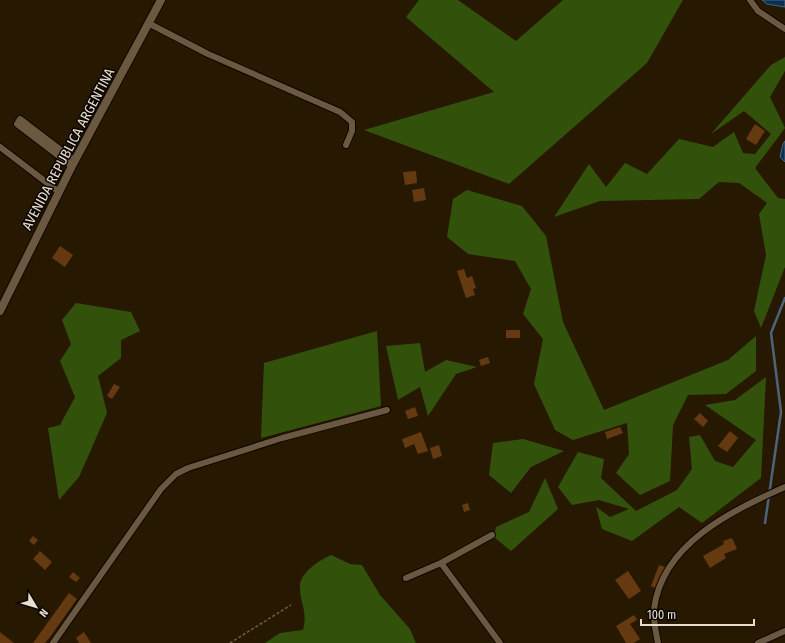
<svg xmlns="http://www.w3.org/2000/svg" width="785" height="643" font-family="'Fira Sans Condensed',sans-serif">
	<rect width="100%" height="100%" fill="#271802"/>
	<!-- forest -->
	<path fill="#32520c" d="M419,0H458L516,41L563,0H683L647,63L509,184L364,130L494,92L406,17Z
		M785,57V71L770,97L785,128L755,168L778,198L785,199V267L761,328L754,311L766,255L759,214L767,203L739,183L719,182L699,199L600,201L554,217L589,164L606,187L625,163L647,174L679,139L713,147L734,132L743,153L755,154L771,134L744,111L711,134L771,65Z
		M467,190L522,206L546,236L563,322L604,410L728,360L756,336V371L726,394L688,395L673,425L670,481L640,495L616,473L629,454L627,423L573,440L555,430L534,384L543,339L523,314L531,289L515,261L468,254L447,237L453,199Z
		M76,303L131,312L140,331L121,340V358L98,376L107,413L79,477L59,500L48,428L60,425L75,397L60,361L71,344L62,320Z
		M377,331L381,406L261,438L264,363Z
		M420,343L425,372L446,360L477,367L456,374L428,416L420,387L398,400L386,346Z
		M766,377L761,478L702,523L679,507L632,541L602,529L596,507L610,517L629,509L599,500L572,505L558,487L578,452L604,459L601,478L636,511L677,490L692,469L689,437L700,435L715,461L733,467L756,440L705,405L735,400Z
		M523,439L564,451L531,467L511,493L489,475L493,443Z
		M545,478L558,509L511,551L494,537L496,527L529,512Z
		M331,555L350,564L362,565L380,595L410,629L416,643H265L280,633L303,630C308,611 300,604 300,587C299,573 320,560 331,555Z"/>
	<!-- water -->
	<path fill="#093057" stroke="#4c647b" d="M762,0H785V7L767,4Z
		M785,141V162L780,157L783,144Z"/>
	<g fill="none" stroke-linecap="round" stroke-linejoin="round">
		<!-- stream -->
		<path stroke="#4c647b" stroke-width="2.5" d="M765,523L781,412L771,333L785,298"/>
	</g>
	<!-- building -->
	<path fill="#663a10" d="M755,124L765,131L756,145L746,139Z
		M416,171L417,183L405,185L403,172Z
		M424,188L426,200L414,202L412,190Z
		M60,246L73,255L65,267L52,258Z
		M464,269L467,278L472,276L476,288L473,289L475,295L466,298L457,271Z
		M506,330H520V338H506Z
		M488,357L490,363L481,366L479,360Z
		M114,384L120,387L112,399L107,396Z
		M415,407L418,416L408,419L405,411Z
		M700,413L708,421L703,427L694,419Z
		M620,427L623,433L607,439L605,432Z
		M730,431L738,438L727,452L718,446Z
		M421,432L428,451L418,454L414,444L405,448L402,439Z
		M439,445L442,456L433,459L430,448Z
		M468,503L470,510L464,512L462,505Z
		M33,536L38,540L34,545L29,541Z
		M732,538L737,549L724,554L726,558L710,568L703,556L724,544L723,541Z
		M40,551L52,562L45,570L33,559Z
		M659,565L665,567L655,588L651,586Z
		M628,571L641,591L629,599L615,580Z
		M73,572L80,578L76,582L69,577Z
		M69,593L77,599L50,637L45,643H33Z
		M634,615L637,620L630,624L640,639L634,643H626L616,626Z
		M0,632L14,643H0Z
		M84,632L91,643H79L76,638Z"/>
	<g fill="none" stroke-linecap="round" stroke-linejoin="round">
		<defs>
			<path id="minor" d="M750,0L758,11L785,29
				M148,23L208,54L340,112L352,122V131L346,145
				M0,147L59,192
				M72,166L17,124L20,119L75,161
				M441,563L500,643
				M406,578L441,563L492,535
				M53,643L161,489L176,474L188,468L282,438L387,410
				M658,643C656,632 653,621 654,609C662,544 731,511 785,487
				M758,643L785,631"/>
			<path id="tertiary" d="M0,311L73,164L161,0"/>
		</defs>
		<!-- minor casing -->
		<use href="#minor" stroke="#0f0400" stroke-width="8"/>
		<!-- tertiary casing -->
		<use href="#tertiary" stroke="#0f0400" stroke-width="10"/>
		<!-- path -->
		<path stroke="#6c5f4c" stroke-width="1.5" stroke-dasharray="3 2" stroke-linecap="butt" d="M230,643L291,605"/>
		<!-- minor -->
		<use href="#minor" stroke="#6a5840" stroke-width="6"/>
		<!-- tertiary -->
		<use href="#tertiary" stroke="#6a5840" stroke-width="8"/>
	</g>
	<g text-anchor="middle" stroke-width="3" stroke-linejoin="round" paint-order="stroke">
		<!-- street labels -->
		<g font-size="14" fill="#e8ded0" stroke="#0b0501">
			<text transform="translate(68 149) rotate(-62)" y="5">AVENIDA REPUBLICA ARGENTINA</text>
		</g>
	</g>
	<!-- north arrow -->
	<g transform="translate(36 607) rotate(128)" stroke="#0b0501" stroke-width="3" paint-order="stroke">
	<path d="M0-3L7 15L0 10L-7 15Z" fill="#e8ded0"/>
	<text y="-6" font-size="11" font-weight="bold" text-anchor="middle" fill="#e8ded0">N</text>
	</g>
	<!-- scale -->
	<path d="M641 619v6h113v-6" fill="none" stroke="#e8ded0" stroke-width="2"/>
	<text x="647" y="619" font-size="12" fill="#e8ded0" stroke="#0b0501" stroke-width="3" paint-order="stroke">100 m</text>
</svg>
